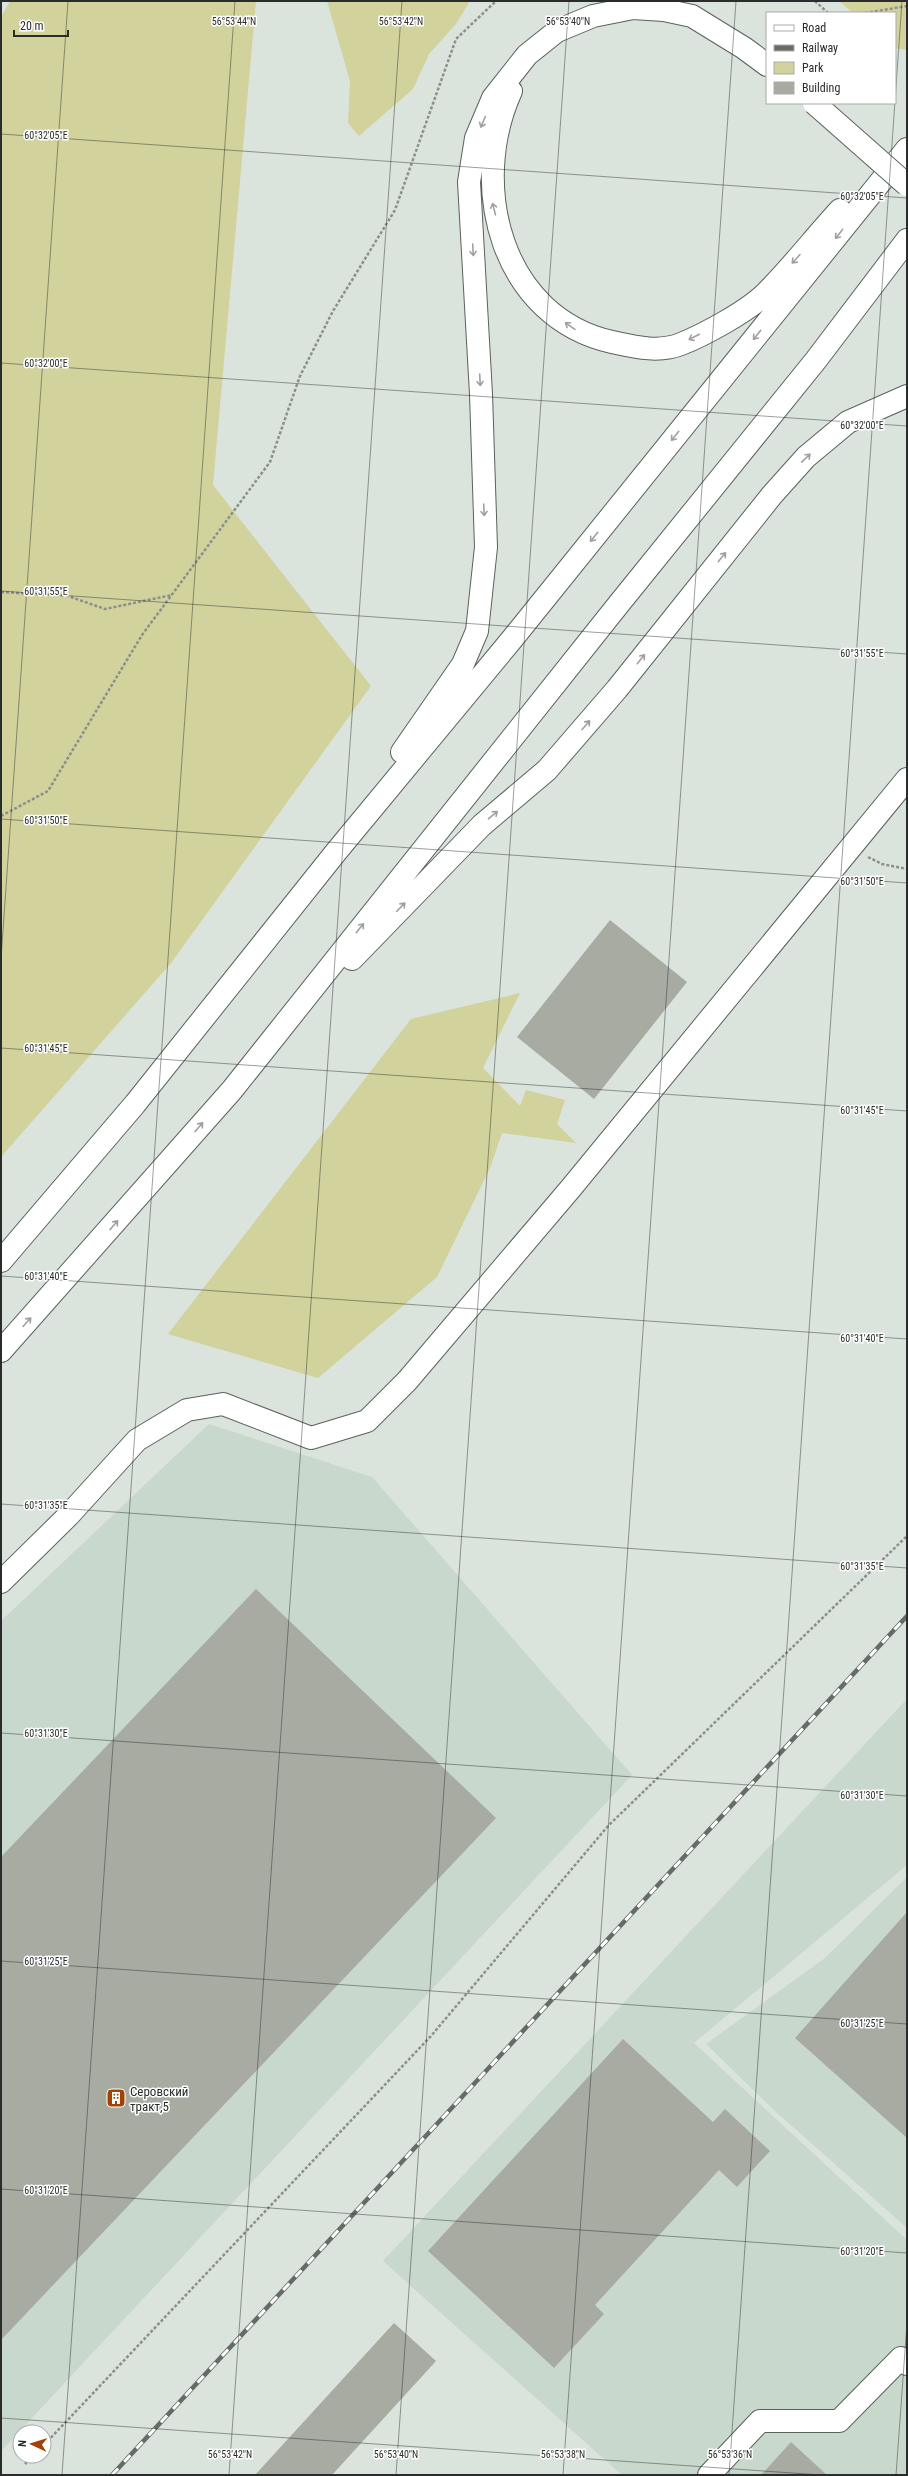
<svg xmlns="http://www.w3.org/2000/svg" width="908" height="2476" font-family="'Roboto Condensed',sans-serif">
	<rect width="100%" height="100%" fill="#dae3dc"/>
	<!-- built -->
	<path fill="#c9d8cc" d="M209,1424L372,1477L632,1775L1,2451V1621Z
		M907,1699V1865L694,2043L907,2240V2475H622L383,2261Z
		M907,1877V2228L776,2112L706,2044L825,1958Z"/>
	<!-- green -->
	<path fill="#d2d29c" d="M10,1H256L213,485L371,686L171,963L1,1157V17Z
		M327,1H470L456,24L429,54L413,89L359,136L348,123L350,81Z
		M839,1H907V50L895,48V13H853Z
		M520,993L483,1068L520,1106L526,1090L565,1100L557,1124L576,1143L502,1133L490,1168L437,1277L318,1378L168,1334L411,1019Z"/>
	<!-- building -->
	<path fill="#a7aba2" d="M610,920L687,982L594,1099L517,1037Z
		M256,1589L496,1818L1,2340V1857Z
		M907,1912V2138L795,2038Z
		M623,2039L713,2122L725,2109L770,2151L737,2187L719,2170L595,2305L604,2314L554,2368L428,2251Z
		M394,2323L436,2361L332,2475H255Z
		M791,2442L827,2475H761Z"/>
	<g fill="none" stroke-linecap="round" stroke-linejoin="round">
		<defs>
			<path id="minor" d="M1,1582L68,1516L137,1440L187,1410L223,1404L311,1438L367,1421L407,1381L571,1188L907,779
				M709,2475L760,2421H839L901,2358L907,2364"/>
			<path id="major" d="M511,91C468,186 501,317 612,342C635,347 659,353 681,344C704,335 748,311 766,293C792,267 815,237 840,210
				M402,752L463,664L477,631L486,547L481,394L469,182L476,138L493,98L527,55L557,31L593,16L633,8L664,10L692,16L744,48L767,65
				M352,959L482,825L547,770L617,689L772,495L806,457L848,422L907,396
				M1,1261L135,1104L336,852L513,638L907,149
				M1,1351L232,1090L618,605L816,360L907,240"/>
		</defs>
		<!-- minor casing -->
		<use href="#minor" stroke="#5a625c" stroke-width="24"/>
		<!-- major casing -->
		<use href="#major" stroke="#5a625c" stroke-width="24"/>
		<!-- path -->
		<path stroke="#8a908b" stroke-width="2.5" stroke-dasharray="3 2" stroke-linecap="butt" d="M815,1L828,13
			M865,13L907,6
			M1,592L68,596L105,609L172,595
			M1,816L48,791L142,635L270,462L300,376L333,311L395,210L456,39L496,1
			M868,857L882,864L907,869
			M44,2445L431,2036L608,1826L907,1536
			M25,2464L33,2456"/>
		<!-- minor -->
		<use href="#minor" stroke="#fff" stroke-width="22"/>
		<!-- major -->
		<use href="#major" stroke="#fff" stroke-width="22"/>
		<defs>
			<path id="rail" d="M112,2475L907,1616"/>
		</defs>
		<!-- rail casing -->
		<use href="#rail" stroke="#666b68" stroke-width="4.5"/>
		<!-- rail -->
		<use href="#rail" stroke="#fff" stroke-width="3" stroke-dasharray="9" stroke-linecap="butt"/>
		<defs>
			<path id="major-bridge" d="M814,103L907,185"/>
		</defs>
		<!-- major-bridge casing -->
		<use href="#major-bridge" stroke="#5a625c" stroke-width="24" stroke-linecap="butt"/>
		<!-- major-bridge -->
		<use href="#major-bridge" stroke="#fff" stroke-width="22"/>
	</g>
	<!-- one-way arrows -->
	<defs><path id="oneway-shaft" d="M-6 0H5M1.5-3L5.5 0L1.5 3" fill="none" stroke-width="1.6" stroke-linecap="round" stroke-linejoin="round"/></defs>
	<g stroke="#9fa09f">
		<use href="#oneway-shaft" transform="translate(483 122) rotate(113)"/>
		<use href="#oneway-shaft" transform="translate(494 209) rotate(-104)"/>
		<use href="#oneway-shaft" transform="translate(839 234) rotate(129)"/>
		<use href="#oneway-shaft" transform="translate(473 250) rotate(87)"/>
		<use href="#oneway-shaft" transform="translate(796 259) rotate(132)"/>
		<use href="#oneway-shaft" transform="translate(570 326) rotate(-145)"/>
		<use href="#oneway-shaft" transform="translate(757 335) rotate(129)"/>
		<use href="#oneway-shaft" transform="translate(694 337) rotate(153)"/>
		<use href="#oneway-shaft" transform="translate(480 380) rotate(87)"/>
		<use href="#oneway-shaft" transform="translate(675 436) rotate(129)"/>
		<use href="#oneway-shaft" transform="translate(806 458) rotate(-44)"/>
		<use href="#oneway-shaft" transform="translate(484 510) rotate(87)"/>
		<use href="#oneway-shaft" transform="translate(594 537) rotate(129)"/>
		<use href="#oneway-shaft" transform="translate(722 557) rotate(-51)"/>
		<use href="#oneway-shaft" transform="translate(641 659) rotate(-51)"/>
		<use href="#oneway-shaft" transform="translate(586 725) rotate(-49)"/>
		<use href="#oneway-shaft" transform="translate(493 815) rotate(-40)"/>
		<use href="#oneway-shaft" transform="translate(401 907) rotate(-46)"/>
		<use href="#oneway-shaft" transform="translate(360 928) rotate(-51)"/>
		<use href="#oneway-shaft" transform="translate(199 1127) rotate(-49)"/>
		<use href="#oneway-shaft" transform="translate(114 1225) rotate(-49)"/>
		<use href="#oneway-shaft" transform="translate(27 1322) rotate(-48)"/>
	</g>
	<!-- ticks -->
	<path fill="none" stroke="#292c2a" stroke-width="1" stroke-opacity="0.45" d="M1,134L907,198M1,363L907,426M1,591L907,654M1,819L907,883M1,959L68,1M1,1048L907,1111M1,1276L907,1339M1,1504L907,1568M1,1733L907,1796M1,1961L907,2024M1,2189L907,2253M1,2418L821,2475M62,2475L235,1M229,2475L402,1M396,2475L569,1M563,2475L736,1M729,2475L902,1M896,2475L907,2323"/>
	<!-- icons -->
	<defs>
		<symbol id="building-square" viewBox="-11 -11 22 22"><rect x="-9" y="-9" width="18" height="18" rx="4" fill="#a44205" stroke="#fff"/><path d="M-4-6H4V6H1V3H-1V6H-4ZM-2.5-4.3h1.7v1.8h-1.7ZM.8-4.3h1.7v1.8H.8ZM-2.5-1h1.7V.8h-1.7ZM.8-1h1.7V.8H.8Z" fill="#fff"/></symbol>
	</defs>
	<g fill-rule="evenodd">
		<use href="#building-square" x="105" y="2087" width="22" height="22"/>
	</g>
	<g text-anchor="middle" stroke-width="3" stroke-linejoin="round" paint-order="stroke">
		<!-- poi labels -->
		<g font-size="13" fill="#292c2a" stroke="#fff" text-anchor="start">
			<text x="130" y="2096">Серовский<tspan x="130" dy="15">тракт,5</tspan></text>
		</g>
	</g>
	<g font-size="10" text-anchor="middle" fill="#292c2a" stroke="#fff" stroke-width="3" stroke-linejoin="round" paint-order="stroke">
		<text x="234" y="25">56°53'44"N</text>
		<text x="401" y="25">56°53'42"N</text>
		<text x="568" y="25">56°53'40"N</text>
		<text x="46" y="139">60°32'05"E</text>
		<text x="862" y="200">60°32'05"E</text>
		<text x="46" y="367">60°32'00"E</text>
		<text x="862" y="429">60°32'00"E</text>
		<text x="46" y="595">60°31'55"E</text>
		<text x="862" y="657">60°31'55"E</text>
		<text x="46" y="824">60°31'50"E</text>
		<text x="862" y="885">60°31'50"E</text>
		<text x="46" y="1052">60°31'45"E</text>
		<text x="862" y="1114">60°31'45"E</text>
		<text x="46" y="1280">60°31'40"E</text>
		<text x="862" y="1342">60°31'40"E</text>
		<text x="46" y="1509">60°31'35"E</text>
		<text x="862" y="1570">60°31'35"E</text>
		<text x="46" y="1737">60°31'30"E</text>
		<text x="862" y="1799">60°31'30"E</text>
		<text x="46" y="1965">60°31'25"E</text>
		<text x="862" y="2027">60°31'25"E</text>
		<text x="46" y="2194">60°31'20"E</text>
		<text x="862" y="2255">60°31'20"E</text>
		<text x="230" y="2458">56°53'42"N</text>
		<text x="396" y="2458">56°53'40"N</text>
		<text x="563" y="2458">56°53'38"N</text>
		<text x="730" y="2458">56°53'36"N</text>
	</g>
	<!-- border -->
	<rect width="908" height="2476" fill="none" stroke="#292c2a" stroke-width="4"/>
	<!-- legend -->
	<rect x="766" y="12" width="130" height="92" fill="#ffffff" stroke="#a9abaa"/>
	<rect x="774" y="25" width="20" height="6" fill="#ffffff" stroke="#a9abaa"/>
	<text x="802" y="32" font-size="12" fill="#292c2a">Road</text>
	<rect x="774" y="45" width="20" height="6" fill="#666b68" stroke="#a9abaa"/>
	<text x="802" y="52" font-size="12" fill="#292c2a">Railway</text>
	<rect x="774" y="62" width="20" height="12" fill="#d2d29c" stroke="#a9abaa"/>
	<text x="802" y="72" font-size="12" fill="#292c2a">Park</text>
	<rect x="774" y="82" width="20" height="12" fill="#a7aba2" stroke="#a9abaa"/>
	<text x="802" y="92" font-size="12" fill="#292c2a">Building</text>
	<!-- north arrow -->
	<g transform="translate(32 2444) rotate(274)"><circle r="19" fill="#ffffff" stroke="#a9abaa"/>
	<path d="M0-3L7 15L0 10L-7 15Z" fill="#a44205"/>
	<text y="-6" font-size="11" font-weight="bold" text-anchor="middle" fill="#292c2a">N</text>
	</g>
	<!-- scale -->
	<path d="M14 30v6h54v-6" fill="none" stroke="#292c2a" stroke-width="2"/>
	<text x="20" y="30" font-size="12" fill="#292c2a" stroke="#ffffff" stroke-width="3" paint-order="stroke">20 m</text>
</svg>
